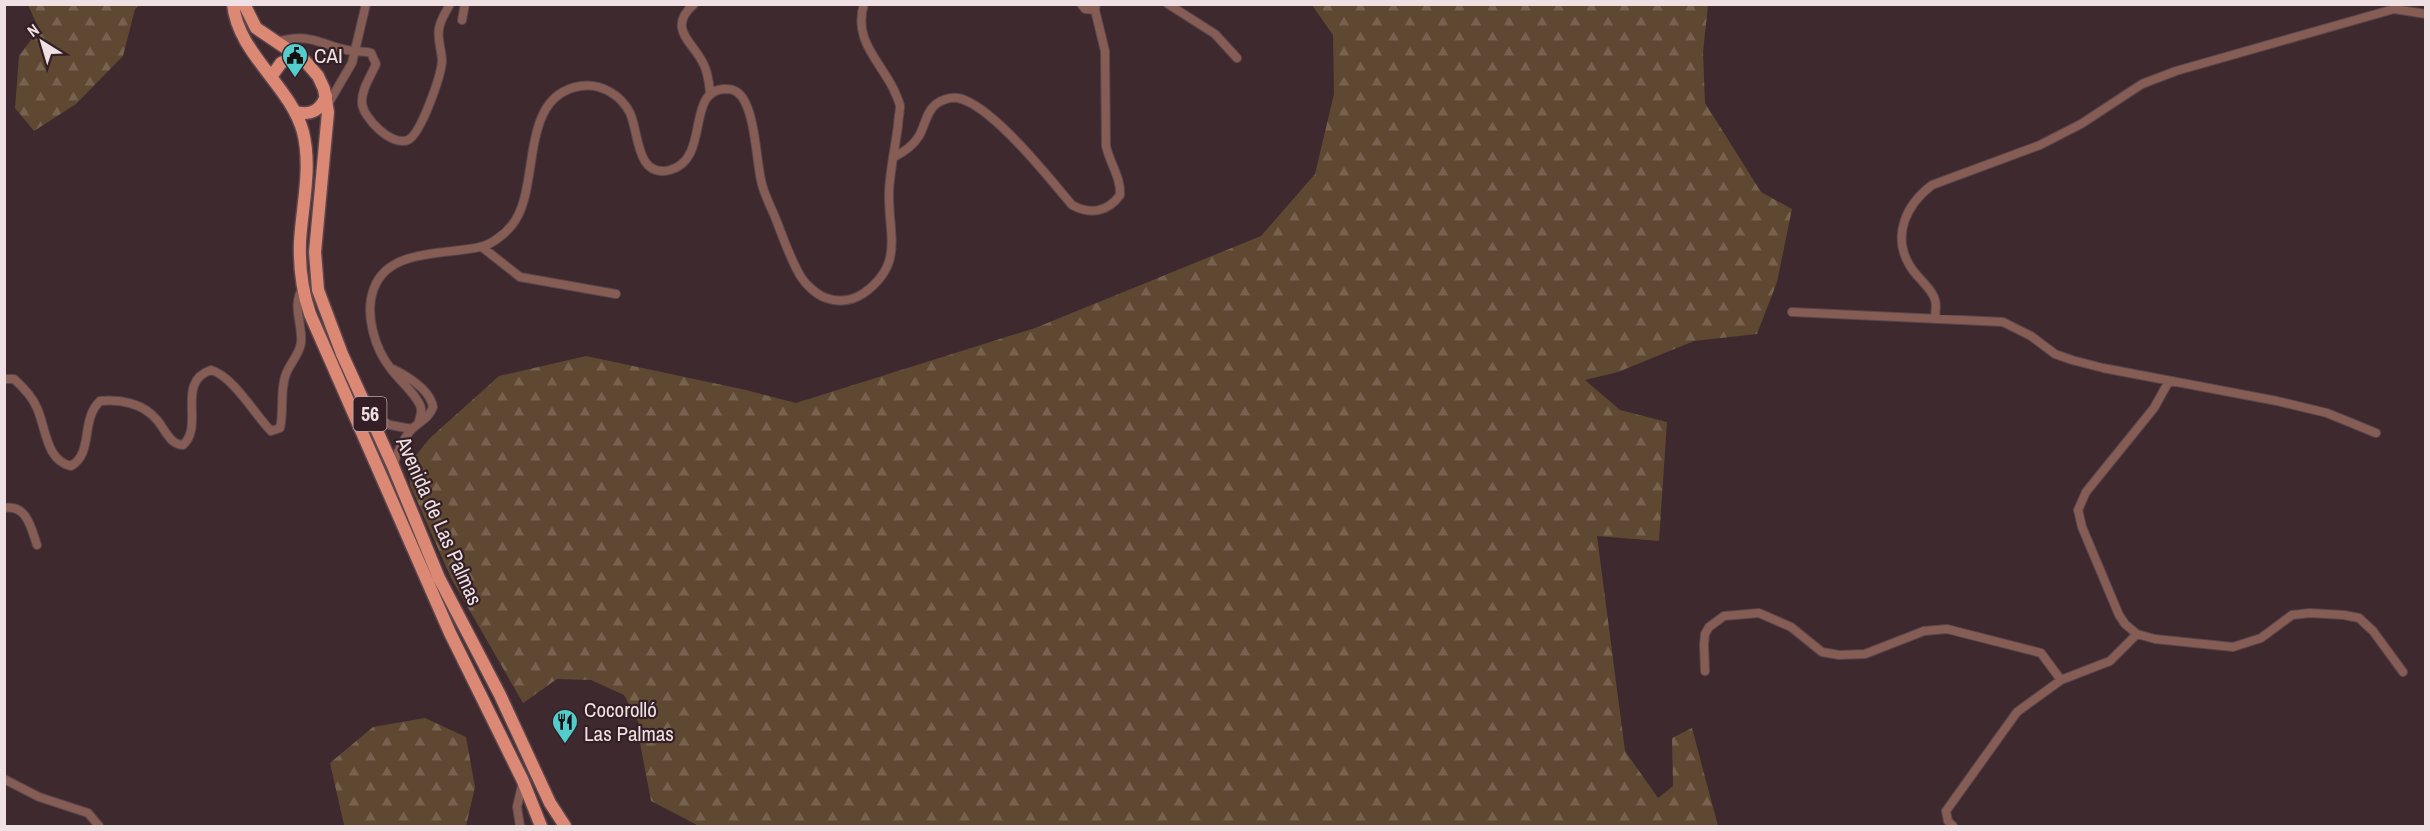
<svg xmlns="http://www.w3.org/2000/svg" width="2430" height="831" font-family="'Archivo Narrow',sans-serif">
	<defs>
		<pattern id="forest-firs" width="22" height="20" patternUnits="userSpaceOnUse" patternTransform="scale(1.5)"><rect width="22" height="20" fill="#5f4831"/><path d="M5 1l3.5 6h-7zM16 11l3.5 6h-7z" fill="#76624f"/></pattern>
	</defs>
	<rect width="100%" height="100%" fill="#3e292f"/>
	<!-- forest -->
	<path fill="url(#forest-firs)" d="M28,5H139L135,9L123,56L76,104L34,131L15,108L19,56L39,29Z
		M1312,5H1708L1703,52L1705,103L1761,192L1792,209L1777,282L1757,334L1694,341L1618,372L1585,380L1620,410L1667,422L1659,541L1597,536L1625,751L1658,798L1673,786L1672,738L1692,728L1718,826H699L651,801L640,743L642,729L624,695L591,680L557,679L523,703L451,578L410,485L409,464L430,438L499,376L586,356L746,390L796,403L1035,328L1261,236L1315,174L1334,94L1333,35Z
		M425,718L466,737L475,787L466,826H343L344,825L330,763L373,727Z"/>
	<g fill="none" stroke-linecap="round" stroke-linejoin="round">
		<defs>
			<path id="street" d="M694,4C666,29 693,41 704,65C708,73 709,83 710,92
				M1081,4L1085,9L1095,10
				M1168,4L1215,34L1237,58
				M462,20L465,4
				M276,42C312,32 319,45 352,51C359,52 365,51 371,53L376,64C371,76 361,90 362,103C363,118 392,147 408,140C421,134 441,76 442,61C442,51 437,40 439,29C440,20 446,12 450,4
				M328,104L352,63L366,4
				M894,157C904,152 913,146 919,136C925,126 926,112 936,104C942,100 950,97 958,98C992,105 1049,178 1072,205C1090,215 1108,212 1120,195C1121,177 1110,164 1106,146L1105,51L1095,10L1096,4
				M482,247L520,277L616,294
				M1792,312L2003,322L2031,336L2055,354L2072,360L2103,368L2277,401L2327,413L2376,433
				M1935,319C1935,313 1937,305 1935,300C1932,288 1916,277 1910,266C1891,235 1907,204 1932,185L2040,145L2081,124L2142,84L2176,71L2394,9L2426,14
				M393,369C407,376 430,389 433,407C429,419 418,422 410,431C402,441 397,453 393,466
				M4,379H14C23,387 32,396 37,408C46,428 46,461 71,466C94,453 80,420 100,401C120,399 143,403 157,420C165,429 169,444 183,445C205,426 175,382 211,370C233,376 255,415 271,431L280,428C284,412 280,393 285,377C288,365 299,356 301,343C303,324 291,305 303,288
				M371,415L390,425L412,429
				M418,424C420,418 423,412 420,405C414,392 400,381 391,369C375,349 364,314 374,288C389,248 446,255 480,247C491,245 505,234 512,225C542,189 517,95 581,86C601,83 621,95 630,113C639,132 636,179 670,170C711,159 685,90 725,89C730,89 732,89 737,92C755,104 756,159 761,180C763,192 770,205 775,217C783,237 790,259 801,277C806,285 817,295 826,298C840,303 852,301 864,293C905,263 888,235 889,192C890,170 895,148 898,126C898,120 900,112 900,106C899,100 895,93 893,88C878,59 853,39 864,4
				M4,508C27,504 31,528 37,545
				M2137,634L2155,639L2233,647L2261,638L2292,615L2310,613L2344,615L2359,618L2373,631L2403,672
				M1705,671L1704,645L1705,634L1709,627L1724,616L1759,613L1791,627L1822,652L1839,655L1865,654L1924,631L1947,629L2041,653L2061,680
				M4,779L39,797L88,813L99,826
				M520,826L517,807L523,781
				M1953,826L1948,821L1946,811L2017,712L2061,680L2110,661L2137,634L2125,624L2119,615L2082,527L2078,510L2086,492L2154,408L2169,381"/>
			<path id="primary" d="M233,4C238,54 290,85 303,132C312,168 302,206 300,242C299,267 302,290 310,314L450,633L523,781L541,826
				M244,4L256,28L305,61L318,76L324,89L328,112L315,252L318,290L342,354L393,466L439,578L500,695L550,803L565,826
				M271,77L281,63L296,55
				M296,112C310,116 321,110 326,96"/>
		</defs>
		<!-- street casing -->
		<use href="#street" stroke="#5a464c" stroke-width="10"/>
		<!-- primary casing -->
		<use href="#primary" stroke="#5a464c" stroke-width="15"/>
		<!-- street -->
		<use href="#street" stroke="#865d54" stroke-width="8"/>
		<!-- primary -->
		<use href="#primary" stroke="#db8875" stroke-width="12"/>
	</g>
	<!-- icons -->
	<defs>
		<symbol id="civic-pin" viewBox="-11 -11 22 30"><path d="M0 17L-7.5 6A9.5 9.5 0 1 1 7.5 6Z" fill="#52cdcc" stroke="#331f25"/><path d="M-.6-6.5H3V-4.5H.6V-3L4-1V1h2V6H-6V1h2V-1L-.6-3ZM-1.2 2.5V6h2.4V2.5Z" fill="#111"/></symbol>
		<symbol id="restaurant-pin" viewBox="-11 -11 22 30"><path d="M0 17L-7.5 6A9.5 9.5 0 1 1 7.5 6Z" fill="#52cdcc" stroke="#331f25"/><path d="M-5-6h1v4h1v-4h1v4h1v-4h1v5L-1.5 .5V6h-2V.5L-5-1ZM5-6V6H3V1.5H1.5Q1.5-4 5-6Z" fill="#111"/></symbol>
	</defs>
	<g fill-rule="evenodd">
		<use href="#civic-pin" x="280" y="41" width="30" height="40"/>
		<use href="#restaurant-pin" x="550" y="707" width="30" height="40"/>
	</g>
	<g text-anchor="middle" stroke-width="4.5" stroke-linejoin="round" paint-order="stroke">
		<!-- shield labels -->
		<rect fill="#331f25" stroke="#b6a6aa" stroke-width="1.5" x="353.5" y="397" width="33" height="34" rx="4.5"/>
		<g font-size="20" font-weight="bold" fill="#eee0e3">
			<text x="370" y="421">56</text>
		</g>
		<!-- poi labels -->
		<g font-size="21" fill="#eee0e3" stroke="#331f25" text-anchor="start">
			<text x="314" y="63">CAI</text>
			<text x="584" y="717">Cocorolló<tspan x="584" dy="24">Las Palmas</tspan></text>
		</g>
		<!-- street labels -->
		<g font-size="21" fill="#eee0e3" stroke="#331f25">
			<text transform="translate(439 521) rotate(66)" y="7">Avenida de Las Palmas</text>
		</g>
	</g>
	<!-- border -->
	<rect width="2430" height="831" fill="none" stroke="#eee0e3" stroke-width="12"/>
	<!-- north arrow -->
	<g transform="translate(42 42) rotate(323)" stroke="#331f25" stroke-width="4.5" paint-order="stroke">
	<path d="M0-4.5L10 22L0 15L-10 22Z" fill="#eee0e3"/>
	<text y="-9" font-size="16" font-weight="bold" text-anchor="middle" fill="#eee0e3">N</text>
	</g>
</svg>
